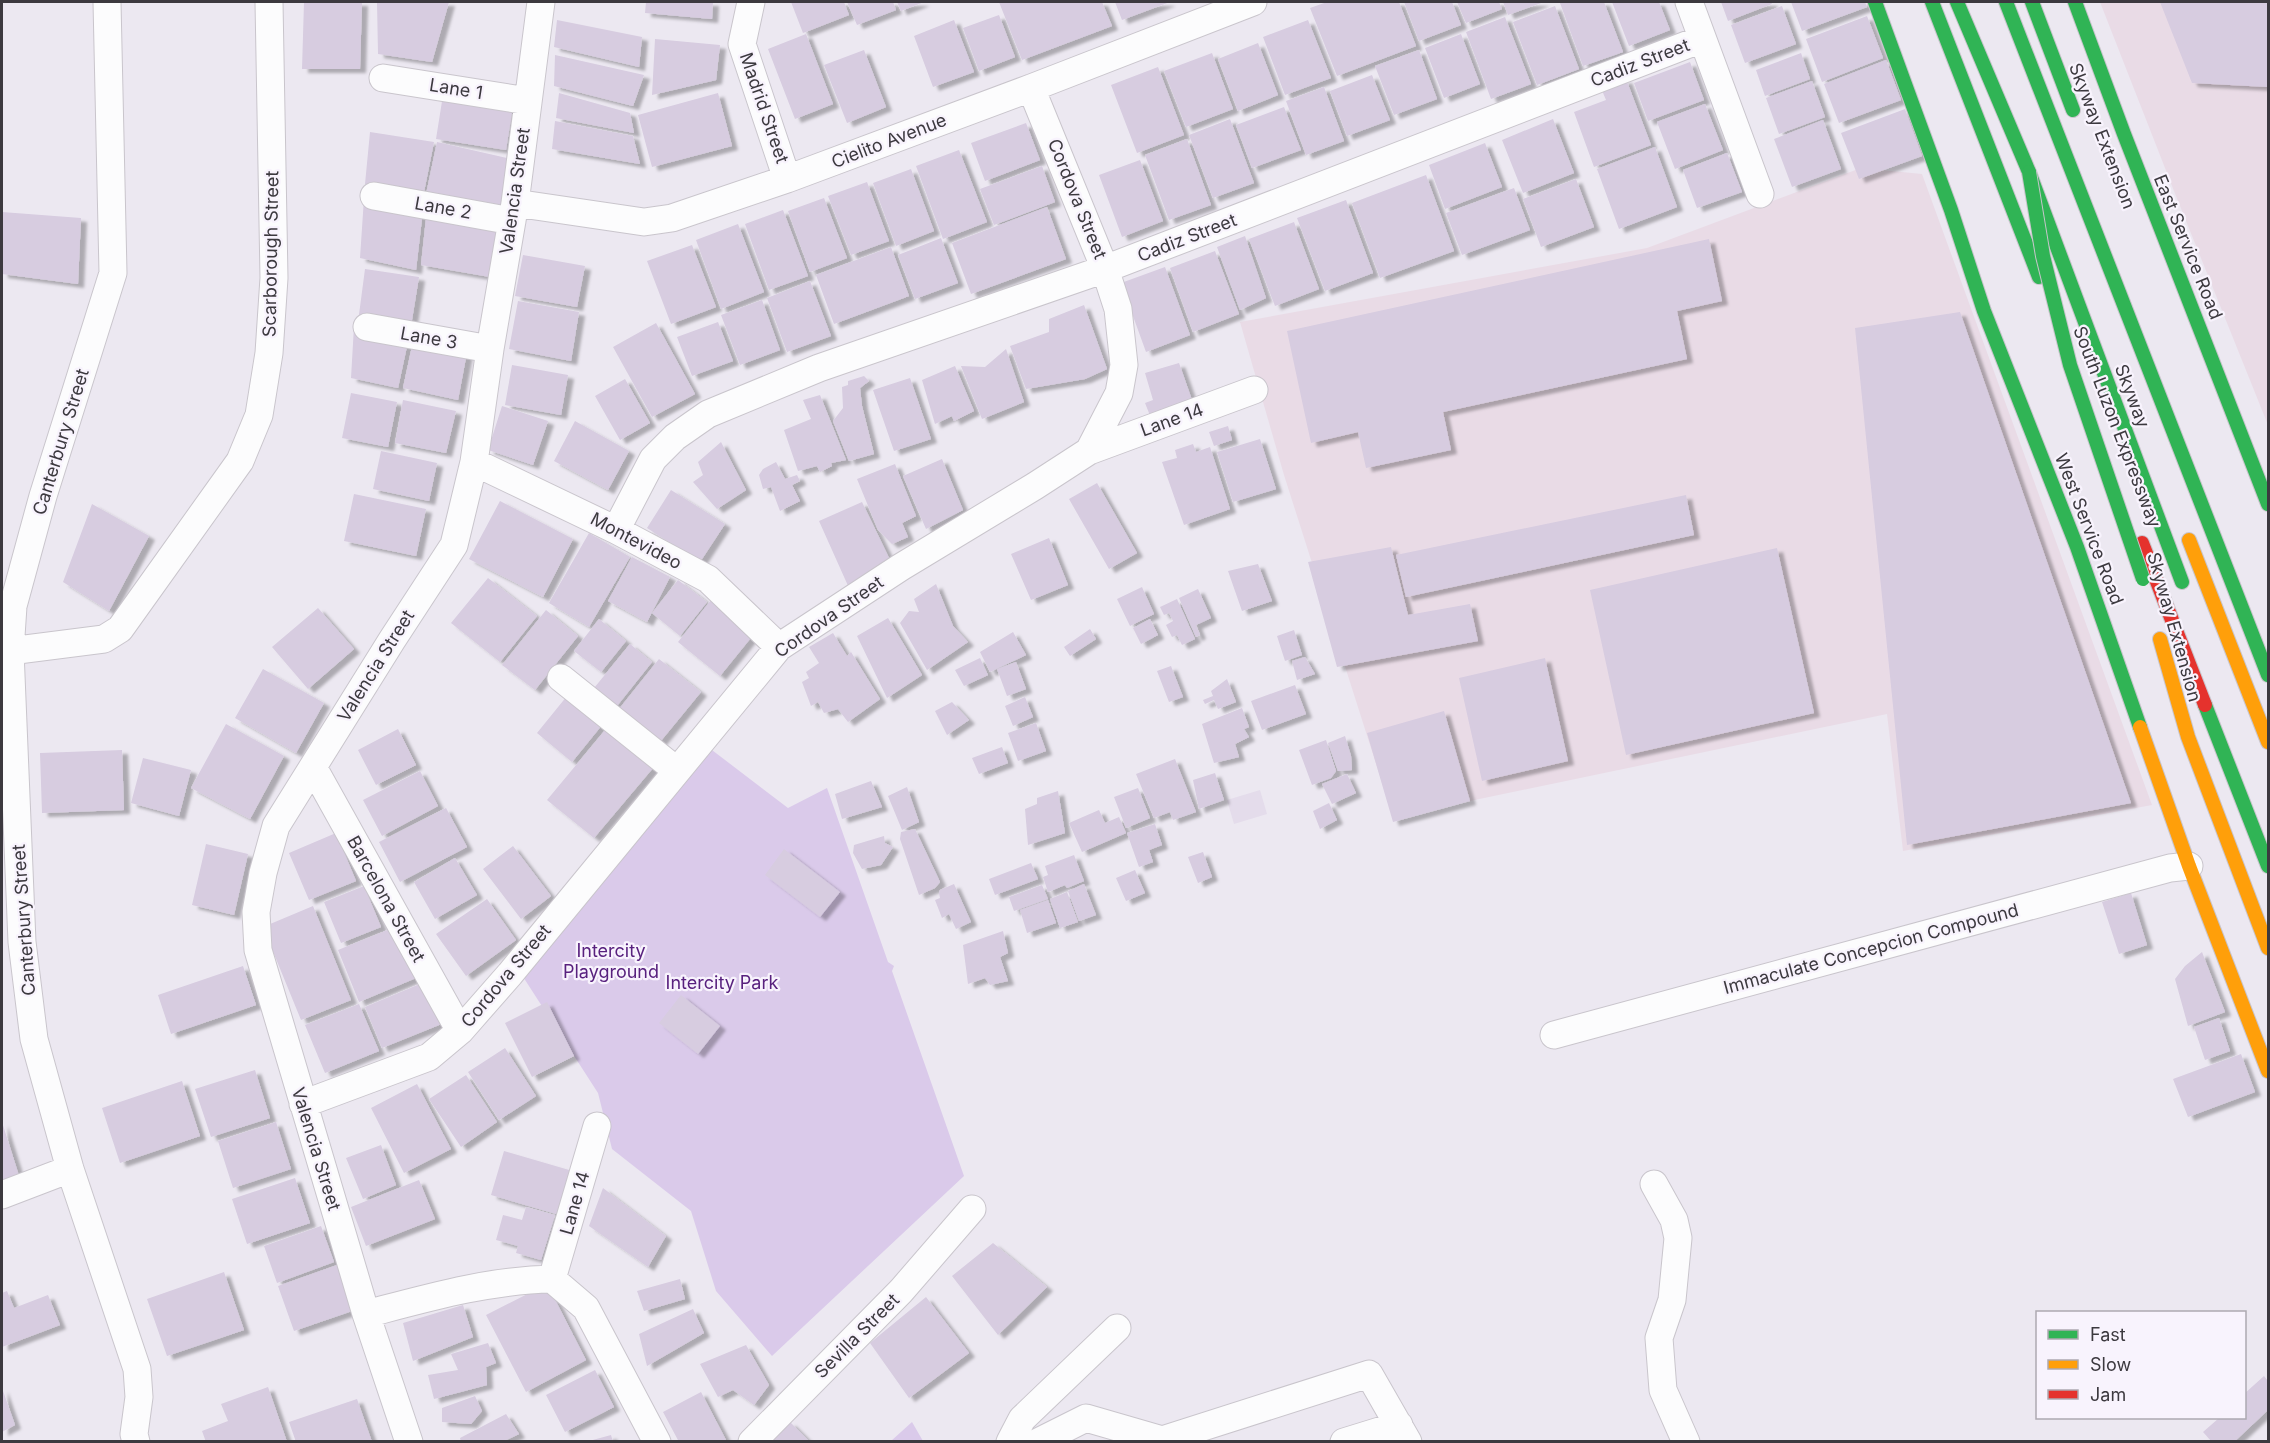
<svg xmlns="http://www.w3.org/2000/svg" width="2270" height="1443" font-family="Inter,sans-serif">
	<defs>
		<filter id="shadow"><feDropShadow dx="6" dy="4" stdDeviation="1.5" flood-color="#0004"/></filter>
	</defs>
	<rect width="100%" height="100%" fill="#ece8f1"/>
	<!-- built -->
	<path fill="#e4dceb" d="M1260,790L1267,814L1234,824L1227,800Z"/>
	<!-- industrial -->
	<path fill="#e9dbe6" d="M2100,2H2268V425L2174,191Z
		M1861,168L1922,174L2152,805L1903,851L1887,714L1393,817L1284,475L1240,322L1647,248Z"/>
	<!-- green -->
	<path fill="#dacaea" d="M708,747L788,808L827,788L888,962L894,966L892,971L964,1176L772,1356L716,1291L691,1211L612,1149L598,1093L518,969Z
		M912,1422L923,1441H891Z"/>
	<!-- building -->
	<path fill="#d7cce0" filter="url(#shadow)" d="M304,2H362L360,69H302Z
		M377,2H449L432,62L378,54Z
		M646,2H713L712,19L645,13Z
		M791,2H844L849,15L803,33Z
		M847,2H893L896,10L857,25Z
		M897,2H924L901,11Z
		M999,2H1102L1112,26L1022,60Z
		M1115,2H1170L1122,20Z
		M1327,2H1399L1416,46L1337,76L1310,8Z
		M1404,2H1452L1461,25L1419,41Z
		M1457,2H1499L1502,9L1466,23Z
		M1503,2H1544L1508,15Z
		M1563,2H1604L1623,52L1583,66L1560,3Z
		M1612,2H1659L1670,30L1629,46Z
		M1721,2H1771L1772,4L1728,21Z
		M1791,2H1865L1867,7L1802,31Z
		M2160,2H2268V87L2192,83Z
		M1555,6L1579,69L1537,85L1513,22Z
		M1782,6L1796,44L1745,63L1731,25Z
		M999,15L1015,57L979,71L963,28Z
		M1867,16L1883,58L1822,82L1806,39Z
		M1505,17L1531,84L1491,99L1466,32Z
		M557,20L642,37L639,67L554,47Z
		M954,20L974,72L933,87L914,36Z
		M1308,20L1331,78L1285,95L1263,37Z
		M806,34L833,104L795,119L768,49Z
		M1461,34L1480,84L1444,98L1425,48Z
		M655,39L720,45L716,80L652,95Z
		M1258,43L1278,95L1238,111L1218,59Z
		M864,50L886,107L847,123L824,65Z
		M1419,50L1437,99L1394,115L1375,66Z
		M1212,53L1233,109L1186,127L1164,71Z
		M1801,53L1810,79L1765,96L1756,70Z
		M555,55L644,75L633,106L554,86Z
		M1886,60L1901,100L1839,123L1824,84Z
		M1690,62L1704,100L1648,121L1634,83Z
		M1158,67L1184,135L1137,153L1111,85Z
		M1372,75L1390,120L1347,136L1330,91Z
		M1626,79L1651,145L1594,167L1574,112L1606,100L1601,88Z
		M1812,81L1825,117L1779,134L1766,98Z
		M1324,87L1344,141L1306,155L1286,101Z
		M559,93L630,113L634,133L556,118Z
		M718,93L732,146L652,167L638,115Z
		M443,95L513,106L506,150L436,139Z
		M1705,104L1723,150L1675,169L1657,122Z
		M1284,107L1301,150L1252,168L1236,125Z
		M1905,109L1922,156L1859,179L1841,133Z
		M1230,119L1254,183L1213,198L1189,135Z
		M1553,119L1574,173L1523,193L1502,140Z
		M1823,120L1841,169L1792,187L1774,139Z
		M555,121L633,136L640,164L552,149Z
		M1026,123L1040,160L985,181L971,143Z
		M370,132L434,142L423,197L365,184Z
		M1187,139L1211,205L1169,220L1145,155Z
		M437,142L515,160L501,215L425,199Z
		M1485,143L1502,187L1445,209L1429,165Z
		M1655,147L1677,207L1619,229L1597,169Z
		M959,150L987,222L943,239L916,166Z
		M1727,153L1742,192L1697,208L1683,170Z
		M1140,160L1163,221L1122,237L1099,175Z
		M1042,166L1055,202L994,225L980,189Z
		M911,169L934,231L896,246L873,183Z
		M1426,175L1454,251L1380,278L1352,203Z
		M1576,179L1594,227L1541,247L1523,199Z
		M867,182L889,241L851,255L828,196Z
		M1514,188L1530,230L1462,255L1446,213Z
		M364,198L423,210L416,270L360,258Z
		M824,198L847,258L810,272L788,211Z
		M1346,200L1373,273L1325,291L1297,218Z
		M1047,207L1066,259L971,294L952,243Z
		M427,209L501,223L490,277L421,265Z
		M783,210L808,276L769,290L745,224Z
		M2,212L81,218L78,284L2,274Z
		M1294,222L1319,289L1275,306L1249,239Z
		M738,224L764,292L721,309L696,240Z
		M1245,236L1266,298L1240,310L1217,247Z
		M941,238L958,283L915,299L898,255Z
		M1709,239L1722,301L1677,311L1687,359L1443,412L1451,450L1366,468L1358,432L1311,443L1287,331Z
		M692,245L716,307L671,324L647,261Z
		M891,247L909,296L834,324L816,275Z
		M1215,251L1239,314L1193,332L1170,268Z
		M523,255L585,266L577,307L515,296Z
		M1165,267L1190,335L1146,352L1121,283Z
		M365,269L419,277L410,332L358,322Z
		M810,281L831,336L787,352L767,298Z
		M762,300L780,350L740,365L721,315Z
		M518,301L579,312L571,361L509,349Z
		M1084,305L1107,369L1085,379L1026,389L1010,346L1049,332V319Z
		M1960,312L2131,803L1907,845L1855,328Z
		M718,322L733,361L692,376L677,337Z
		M656,323L695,394L652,417L613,347Z
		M354,326L409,337L398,388L351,378Z
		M414,337L468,347L458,400L403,388Z
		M1006,349L1024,402L982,419L961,366L985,367Z
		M1179,363L1193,403L1151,418L1145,403L1153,400L1145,373Z
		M512,365L568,375L561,415L505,405Z
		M955,366L974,411L954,421L952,416L935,424L922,380Z
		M864,376L869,381L860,388L862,406L874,454L849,461L833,421L843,408L842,387L848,385V381Z
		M910,378L931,439L894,451L873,390Z
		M625,379L650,423L620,440L595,396Z
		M351,393L397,402L388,447L342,438Z
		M820,395L846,460L831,463L832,466L820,472L817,466L798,471L784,430L811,419L803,400Z
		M403,400L456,411L446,453L395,443Z
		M502,406L548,421L533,465L488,450Z
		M575,421L629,451L608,490L554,461Z
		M1228,426L1232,440L1214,446L1209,432Z
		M1260,439L1276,489L1233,502L1217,452Z
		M721,442L746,490L717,509L693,482L703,475L698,462Z
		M1193,444L1196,452L1210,447L1230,509L1184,525L1162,462L1177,458L1175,450Z
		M381,451L437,463L429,501L373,489Z
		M942,459L963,510L926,529L903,476Z
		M776,462L785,479L797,475L800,481L792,485L800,501L780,511L771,487L763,489L759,475L763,469Z
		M895,464L916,516L902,523L908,537L892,544L878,530L857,479Z
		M1097,483L1137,553L1109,569L1069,499Z
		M671,490L725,524L700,562L647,528Z
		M354,494L426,509L416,556L344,541Z
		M1686,495L1694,535L1406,597L1396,555Z
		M500,501L573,539L543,597L469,559Z
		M862,502L890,560L849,588L819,521Z
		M92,504L149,536L109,611L63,582Z
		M589,533L630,557L589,627L549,603Z
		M1049,538L1068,585L1031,600L1011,554Z
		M1391,547L1408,615L1470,604L1478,641L1337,667L1308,562Z
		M1777,548L1814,713L1626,755L1590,590Z
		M632,557L670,577L647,622L608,601Z
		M1258,564L1272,601L1242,611L1228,571Z
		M488,578L537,616L500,662L451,623Z
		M678,580L707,602L680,636L652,613Z
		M936,584L953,626L968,642L927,670L900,623L909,611L919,612L914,599Z
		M1142,587L1154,614L1130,626L1117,599Z
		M1198,589L1211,618L1196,625L1200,635L1196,637L1179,598Z
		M1177,599L1195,639L1182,645L1177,635L1172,637L1166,625L1173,621L1169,613L1164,615L1160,607Z
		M711,600L754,634L720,676L678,642Z
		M318,608L354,649L308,689L272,647Z
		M546,610L578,636L535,690L502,665Z
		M888,618L922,675L887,698L857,636Z
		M599,619L626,641L601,672L574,651Z
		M1150,619L1158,635L1141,644L1133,628Z
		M1090,629L1096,639L1070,656L1064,647Z
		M1294,630L1302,655L1285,661L1277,636Z
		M1013,632L1026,655L990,672L980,652Z
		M833,633L847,656L851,652L880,699L848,722L838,709L824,713L818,702L811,706L802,682L809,678L806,672L819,663L809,647Z
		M630,644L652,662L613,711L590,693Z
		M1305,657L1315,674L1297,680L1292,661Z
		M980,658L988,675L964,686L955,670Z
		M1545,658L1568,761L1482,781L1459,678Z
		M659,659L701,692L660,742L619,709Z
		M1016,662L1026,689L1007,696L997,669Z
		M1171,666L1183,697L1169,702L1157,671Z
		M263,669L324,703L296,753L235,718Z
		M1227,679L1236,702L1218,709L1214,700L1205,704L1203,700L1213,696L1211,691Z
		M1295,685L1306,714L1262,730L1251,701Z
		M567,696L602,725L572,762L537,733Z
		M1025,697L1033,717L1013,726L1005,706Z
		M952,702L969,720L947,735L935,711Z
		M1242,708L1249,727L1244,729L1249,737L1235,744L1239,757L1214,763L1202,724Z
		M1444,711L1470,801L1393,822L1367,733Z
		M1036,723L1046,751L1018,761L1008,733Z
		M226,724L284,756L250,819L191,788Z
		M398,729L416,765L376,785L358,750Z
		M606,729L653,768L594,838L547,800Z
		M1345,736L1351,756L1352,770L1338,771L1328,743Z
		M1326,740L1336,771L1331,778L1312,785L1299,750Z
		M1002,747L1008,763L979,774L972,758Z
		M122,750L124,810L42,813L40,753Z
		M143,758L191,770L179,816L131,803Z
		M1175,759L1196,812L1173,820L1170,812L1154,818L1136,774Z
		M420,771L438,806L382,836L363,800Z
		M1215,773L1224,800L1199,809L1193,780Z
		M1347,774L1356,793L1332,804L1322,784Z
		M871,781L882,807L842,819L835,794Z
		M907,787L919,822L902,830L888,796Z
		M1138,788L1150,818L1126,828L1114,797Z
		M1058,791L1065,833L1028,845L1025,809L1037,804V798Z
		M1329,803L1337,820L1320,829L1313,811Z
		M446,808L467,847L400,882L379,842Z
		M1099,810L1105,823L1119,817L1126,833L1082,852L1069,823Z
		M1155,824L1162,845L1149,850L1153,862L1139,867L1127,833Z
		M915,829L940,882L935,888L919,895L900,839L901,832Z
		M336,833L356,881L309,900L289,853Z
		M884,836L885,843L893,847L881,865L862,869L853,853L854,845Z
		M206,844L248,854L234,915L192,905Z
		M513,846L551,896L521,919L483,869Z
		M784,849L840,892L820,917L765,875Z
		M1203,852L1212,877L1198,883L1188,857Z
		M1074,855L1084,881L1067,888L1065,885L1048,892L1043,877L1048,875L1045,866Z
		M455,858L477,895L435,919L414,882Z
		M1031,863L1038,879L995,895L989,879Z
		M1135,870L1145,893L1126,901L1116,878Z
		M954,884L971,922L956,929L949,914L942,918L935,900L940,898L939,893L940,890Z
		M1084,884L1096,915L1079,921L1068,891Z
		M1042,885L1048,899L1014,911L1009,897Z
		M364,886L381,927L341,943L324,902Z
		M1067,892L1078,922L1060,928L1050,899Z
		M2131,893L2147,945L2119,954L2102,902Z
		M487,899L516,940L466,976L436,934Z
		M1048,900L1056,923L1027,933L1020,910Z
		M313,906L351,1000L301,1020L263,927Z
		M395,927L416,978L359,1002L338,950Z
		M1003,931L1008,953L1000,957L1008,981L990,985L985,978L968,984L963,945Z
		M2202,952L2225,1012L2188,1026L2175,979L2185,966Z
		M243,966L256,1005L171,1034L158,995Z
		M427,981L444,1023L382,1048L365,1007Z
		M681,995L720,1026L698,1054L659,1023Z
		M547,1002L574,1056L532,1077L505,1023Z
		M359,1004L379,1051L325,1073L305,1025Z
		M2219,1018L2230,1051L2205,1060L2194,1027Z
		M505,1048L536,1096L499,1120L468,1072Z
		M2241,1054L2255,1092L2188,1117L2173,1079Z
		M255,1070L270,1118L211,1137L195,1089Z
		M466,1075L497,1122L461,1147L429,1099Z
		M182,1081L200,1136L120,1163L102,1108Z
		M417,1084L451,1149L404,1173L371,1108Z
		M2,1122L20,1179L2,1185Z
		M276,1122L291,1169L233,1188L218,1141Z
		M381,1145L396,1185L363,1199L346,1158Z
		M504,1151L576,1172L563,1216L491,1195Z
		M295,1178L310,1223L247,1244L232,1199Z
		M419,1180L435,1219L366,1246L351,1207Z
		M603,1188L666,1236L648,1267L589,1226Z
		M526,1207L555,1215L541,1260L516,1253L518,1246L496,1240L503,1215L522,1220Z
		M321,1226L334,1262L277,1283L264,1246Z
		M993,1243L1047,1287L998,1335L952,1276Z
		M340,1264L355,1310L294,1331L278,1286Z
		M224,1272L244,1330L167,1356L147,1299Z
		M680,1279L685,1299L644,1311L637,1291Z
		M547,1284L586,1360L526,1392L486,1315Z
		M7,1291L14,1308L48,1295L60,1325L2,1347V1293Z
		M926,1297L969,1353L909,1398L870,1343Z
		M463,1305L473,1337L413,1361L403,1323Z
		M693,1309L704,1333L647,1366L639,1334Z
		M488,1343L496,1363L486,1367L487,1385L434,1399L428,1375L458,1370L451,1354Z
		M746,1345L769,1385L754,1405L733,1390L718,1397L700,1364Z
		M595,1370L614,1407L565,1432L546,1395Z
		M2264,1376L2268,1381V1410L2234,1442H2212L2203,1432L2219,1418H2244V1394Z
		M268,1387L287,1442H206L202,1431L228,1421L221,1404Z
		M2,1388L15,1425L2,1432Z
		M701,1392L727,1442H679L663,1412Z
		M475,1396L482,1411L471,1424L442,1422V1408Z
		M357,1399L372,1442H296L289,1422Z
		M506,1414L519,1434L502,1442H461L460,1438Z
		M790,1422L810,1442H768Z
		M611,1435L613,1442H590L589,1441Z"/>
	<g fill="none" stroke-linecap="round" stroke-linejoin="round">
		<defs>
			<path id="street" d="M107,2L113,273L43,496L13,606L10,651L22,942L34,1039L70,1169L137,1369L139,1397L134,1434L136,1442
				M751,2L742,44L787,179
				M1689,2L1760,194
				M383,78L528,101
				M374,196L512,221
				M515,203L644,222L672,218L787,179L1031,88L1253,2
				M367,327L490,349
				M1089,451L1254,390
				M474,462L616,530L708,579L779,647
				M616,530L653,459L675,437L708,414L819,368L1105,269L1702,39
				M2,652L104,639L120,629L240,461L259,415L269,353L274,278L269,2
				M561,678L676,770
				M313,767L460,1031
				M1554,1035L2170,868L2189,866
				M303,1104L429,1057L460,1031L510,974L779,647L901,567L1035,486L1089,451L1119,393L1124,365L1118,309L1105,269L1031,88
				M1654,1184L1674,1220L1678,1238L1672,1300L1659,1338L1663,1390L1686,1442
				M2,1195L70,1169
				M552,1279L597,1126
				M366,1314C427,1298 489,1280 552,1279L586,1308L657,1442
				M409,1442L366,1314L258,950L256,912L263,873L276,826L392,640L454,545L474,462L490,349L515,203L541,2
				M752,1442L901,1291L972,1209
				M1010,1442L1022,1419L1117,1328
				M1038,1442L1086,1418L1162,1440L1369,1374L1408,1442
				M1344,1442L1399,1425"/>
			<path id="fast" d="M1875,2L1951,210L1984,311L2077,547L2140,727
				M1932,2L2039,277
				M1957,2L2029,172L2182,582
				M2006,2L2268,675
				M2032,2L2073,110
				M2075,2L2124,134L2268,504
				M2205,705L2268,866"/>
			<path id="slow" d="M2189,540L2268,742
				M2160,639L2188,737L2268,948
				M2140,727L2189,866L2268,1071"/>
			<path id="jam" d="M2142,543L2205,705"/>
		</defs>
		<!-- street casing -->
		<use href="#street" stroke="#c9c5cc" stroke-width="29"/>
		<!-- fast casing -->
		<use href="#fast" stroke="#c9c5cc" stroke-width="16"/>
		<!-- slow casing -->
		<use href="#slow" stroke="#c9c5cc" stroke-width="16"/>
		<!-- jam casing -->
		<use href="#jam" stroke="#c9c5cc" stroke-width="16"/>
		<!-- street -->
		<use href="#street" stroke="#fcfcfd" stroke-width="27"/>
		<!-- fast -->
		<use href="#fast" stroke="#30b455" stroke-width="14"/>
		<!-- slow -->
		<use href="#slow" stroke="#ff9f0a" stroke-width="14"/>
		<!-- jam -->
		<use href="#jam" stroke="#e5322d" stroke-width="14"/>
		<defs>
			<path id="fast-bridge" d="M2029,172L2043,256L2070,365L2143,579"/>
		</defs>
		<!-- fast-bridge casing -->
		<use href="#fast-bridge" stroke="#c9c5cc" stroke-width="16" stroke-linecap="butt"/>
		<!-- fast-bridge -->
		<use href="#fast-bridge" stroke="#30b455" stroke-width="14"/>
	</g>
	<g text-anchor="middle" stroke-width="4.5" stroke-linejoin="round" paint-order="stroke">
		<!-- street labels -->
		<g font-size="18" fill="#3c393f" stroke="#f8f3fd">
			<text transform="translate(1640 63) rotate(-21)" y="6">Cadiz Street</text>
			<text transform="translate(456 89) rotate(9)" y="6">Lane 1</text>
			<text transform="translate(764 108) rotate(71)" y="6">Madrid Street</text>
			<text transform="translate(2102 136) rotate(69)" y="6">Skyway Extension</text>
			<text transform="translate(889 141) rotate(-21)" y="6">Cielito Avenue</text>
			<text transform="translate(515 191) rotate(-82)" y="6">Valencia Street</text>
			<text transform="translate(1077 199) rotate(68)" y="6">Cordova Street</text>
			<text transform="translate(443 208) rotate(10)" y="6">Lane 2</text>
			<text transform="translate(1187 238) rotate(-21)" y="6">Cadiz Street</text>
			<text transform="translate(2188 247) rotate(68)" y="6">East Service Road</text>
			<text transform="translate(271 254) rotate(-89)" y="6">Scarborough Street</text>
			<text transform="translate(429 338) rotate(10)" y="6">Lane 3</text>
			<text transform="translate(2132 396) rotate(69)" y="6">Skyway</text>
			<text transform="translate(1172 420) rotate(-20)" y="6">Lane 14</text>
			<text transform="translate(2117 427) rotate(69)" y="6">South Luzon Expressway</text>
			<text transform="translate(61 442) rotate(-73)" y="6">Canterbury Street</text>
			<text transform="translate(2089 529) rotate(69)" y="6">West Service Road</text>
			<text transform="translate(636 541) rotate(28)" y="6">Montevideo</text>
			<text transform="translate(829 617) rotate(-35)" y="6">Cordova Street</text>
			<text transform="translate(2174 627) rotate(74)" y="6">Skyway Extension</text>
			<text transform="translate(376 666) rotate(-58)" y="6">Valencia Street</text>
			<text transform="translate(386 899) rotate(61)" y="6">Barcelona Street</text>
			<text transform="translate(24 920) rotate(-94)" y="6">Canterbury Street</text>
			<text transform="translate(1871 949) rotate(-15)" y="6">Immaculate Concepcion Compound</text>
			<text transform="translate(506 976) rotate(-50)" y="6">Cordova Street</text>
			<text transform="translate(316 1149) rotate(73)" y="6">Valencia Street</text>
			<text transform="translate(575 1203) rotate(-74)" y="6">Lane 14</text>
			<text transform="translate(857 1336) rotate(-45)" y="6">Sevilla Street</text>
		</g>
		<!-- park labels -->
		<g font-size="18" fill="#58217e" stroke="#f8f3fd">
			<text x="611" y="957">Intercity<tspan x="611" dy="21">Playground</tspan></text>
			<text x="722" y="989">Intercity Park</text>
		</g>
	</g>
	<!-- border -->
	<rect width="2270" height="1443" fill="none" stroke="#3c393f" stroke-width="6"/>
	<!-- legend -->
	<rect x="2036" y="1311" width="210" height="108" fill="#f8f3fd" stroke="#ada9b1" stroke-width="1.5"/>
	<rect x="2048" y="1330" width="30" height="9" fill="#30b455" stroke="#ada9b1" stroke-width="1.5"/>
	<text x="2090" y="1341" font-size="18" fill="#3c393f">Fast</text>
	<rect x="2048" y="1360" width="30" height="9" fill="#ff9f0a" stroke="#ada9b1" stroke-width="1.5"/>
	<text x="2090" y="1371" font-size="18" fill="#3c393f">Slow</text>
	<rect x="2048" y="1390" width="30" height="9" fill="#e5322d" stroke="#ada9b1" stroke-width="1.5"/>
	<text x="2090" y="1401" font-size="18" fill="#3c393f">Jam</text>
</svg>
